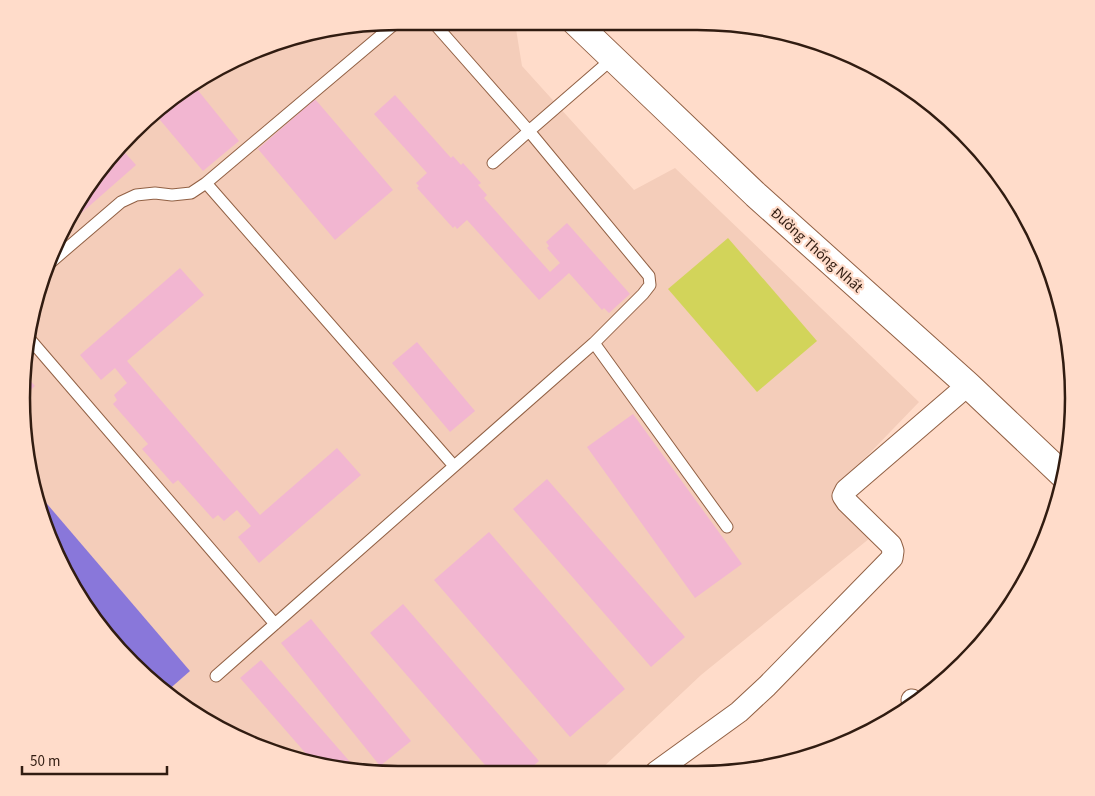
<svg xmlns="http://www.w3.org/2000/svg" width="1095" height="796" font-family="'Source Sans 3',sans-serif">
	<rect width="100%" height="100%" fill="#ffdcca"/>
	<!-- built -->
	<path fill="#f4cdba" d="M398,21H509L516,29L522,66L634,190L675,168L919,402L840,484L870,538L701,675L598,772L373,774L300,762L231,736L150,681L99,628L50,542L24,447L25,349L60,232L115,149L189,85L300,34Z"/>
	<!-- green -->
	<path fill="#d2d45a" d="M728,238L817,341L757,392L668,289Z"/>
	<!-- water -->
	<path fill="#8977da" d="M36,491L190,671L166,692L150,681L99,628L50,542Z"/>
	<!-- building -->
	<path fill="#f2b6d1" d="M192,83L239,141L203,171L155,114Z
		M395,95L451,158L453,156L461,165L463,163L481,183L478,185L487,195L484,198L550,272L560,263L547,248L549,246L546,242L567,223L630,294L609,313L604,308L602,310L569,273L539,300L467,220L457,229L455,226L453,228L417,188L419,186L416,183L427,173L374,114Z
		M315,99L393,190L335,240L258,149Z
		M119,146L136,165L78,216L74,211L115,149Z
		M180,268L204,295L127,361L260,515L337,448L361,475L259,563L238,537L251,526L237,510L224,521L218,515L213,519L178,480L173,484L142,449L148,444L113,404L117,400L114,395L127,383L115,368L101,380L80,355Z
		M417,342L475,411L450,432L392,363Z
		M24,374L35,386L24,396Z
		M633,414L742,564L695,598L587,447Z
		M547,479L685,637L651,667L513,509Z
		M489,532L625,689L570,737L434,580Z
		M403,604L539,761L525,773H492L370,633Z
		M311,619L411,741L380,766L281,643Z
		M261,660L358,771L315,764L240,678Z"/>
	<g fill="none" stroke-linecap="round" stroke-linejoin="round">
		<defs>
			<path id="service" d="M432,21L529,131L493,163
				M206,183L454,466
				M51,262L121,202L136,195L155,193L172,195L191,193L206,183L398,21
				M28,337L275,624
				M594,343L727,527
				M216,676L594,343L643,294L650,285L649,276L529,131L612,59"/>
			<path id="minor" d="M912,700L916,703
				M656,772L739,712L767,686L892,558L893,551L891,545L847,502L843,496L846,490L968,385"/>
			<path id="tertiary" d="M574,21L756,195L968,385L1064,476"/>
		</defs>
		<!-- service casing -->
		<use href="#service" stroke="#916044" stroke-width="13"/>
		<!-- minor casing -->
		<use href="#minor" stroke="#916044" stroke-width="23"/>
		<!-- tertiary casing -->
		<use href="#tertiary" stroke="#916044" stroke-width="28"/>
		<!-- service -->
		<use href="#service" stroke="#fff" stroke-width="11"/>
		<!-- minor -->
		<use href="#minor" stroke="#fff" stroke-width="21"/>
		<!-- tertiary -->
		<use href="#tertiary" stroke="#fff" stroke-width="26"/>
	</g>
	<g text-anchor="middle" stroke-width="4.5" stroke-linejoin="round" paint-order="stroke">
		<!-- street labels -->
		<g font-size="15" fill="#311c11" stroke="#ffdcca">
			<text transform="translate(817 250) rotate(42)" y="5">Đường Thống Nhất</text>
		</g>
	</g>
	<!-- crop -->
	<path d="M0 0H1095V796H0ZM398 30H697A368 368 0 0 1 1065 398V398A368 368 0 0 1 697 766H398A368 368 0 0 1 30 398V398A368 368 0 0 1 398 30Z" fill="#ffdcca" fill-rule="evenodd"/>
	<path fill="none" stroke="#311c11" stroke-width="2.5" d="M398 30H697A368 368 0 0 1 1065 398V398A368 368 0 0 1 697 766H398A368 368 0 0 1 30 398V398A368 368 0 0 1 398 30Z"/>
	<!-- scale -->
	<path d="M22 766v8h145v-8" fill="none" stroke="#311c11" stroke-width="2.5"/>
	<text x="30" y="766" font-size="15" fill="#311c11" stroke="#ffdcca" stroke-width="4" paint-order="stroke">50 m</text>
</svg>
